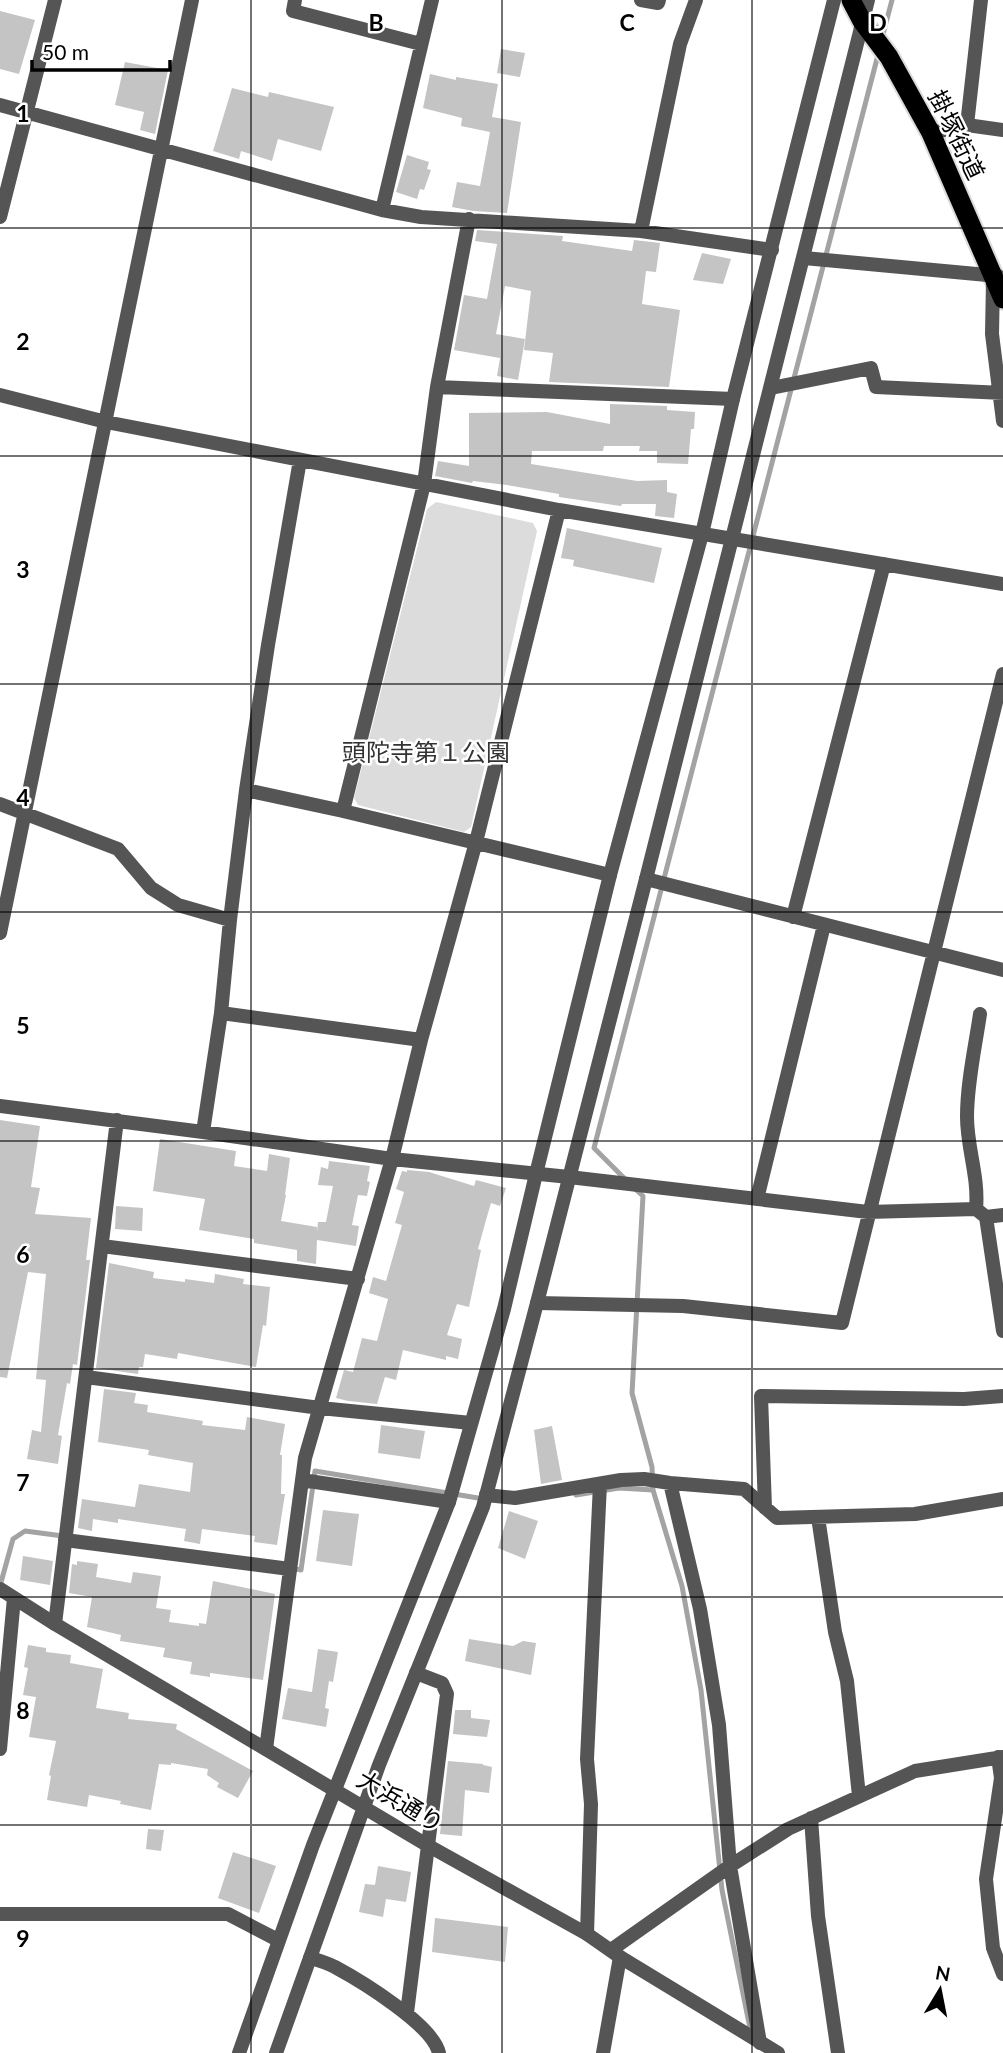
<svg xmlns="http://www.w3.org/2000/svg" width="1003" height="2053" font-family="Lato,'Noto Sans JP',sans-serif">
	<rect width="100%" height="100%" fill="#fff"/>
	<!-- green -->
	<path fill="#dcdcdc" d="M436,502L533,523L537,531L471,827L464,832L358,805L354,798L427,509Z"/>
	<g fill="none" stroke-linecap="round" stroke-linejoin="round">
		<!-- stream -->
		<path stroke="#a3a3a3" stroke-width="5" d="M882,38L892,0
			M627,1181L594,1148L879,51
			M634,1188L643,1196L632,1393L652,1467L653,1490L682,1586L701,1690L722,1890L751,2033
			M576,1495L619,1488L653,1490
			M291,1568L301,1570L315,1471L484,1499
			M0,1586L13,1539L25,1531L63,1536"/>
	</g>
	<!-- building -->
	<path fill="#c4c4c4" d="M0,11L35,20L19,74L0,69Z
		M501,49L525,53L520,77L497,73Z
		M125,62L168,70L155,134L140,130L144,112L115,105Z
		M430,74L456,80V77L498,84L492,117L521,122L507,213L473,211L452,207L457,182L480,186L490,132L461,126L462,118L423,108Z
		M232,88L268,97L269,92L334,107L321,151L278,139L272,161L241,151L239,159L213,151Z
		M407,155L429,162L427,169L431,170L424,190L420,189L417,199L396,192Z
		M477,230L563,236L562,241L632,251L634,240L660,243L656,272L646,271L642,304L680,310L669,387L549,382L553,353L524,350L531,291L505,286L496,334L525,339L518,380L497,376L500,358L454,350L464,295L487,299L497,244L475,241Z
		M702,253L731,259L723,284L693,280Z
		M610,404L667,406V410L695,412L694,429H691L688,464L657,463V451H639L640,446H604L603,451H532L531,464L637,481L667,480V492L677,494L674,518L655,516L656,504H622L621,506L559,497V494L507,485L473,481L472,483L435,476L438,461L469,466V413L547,412L610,424Z
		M567,528L662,548L654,583L573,566L574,560L561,558Z
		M0,1120L40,1126L31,1187L40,1188L35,1214L91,1218L86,1260H90L77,1365L73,1364L70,1384L67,1383L58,1435L62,1436L58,1464L27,1459L32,1430L41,1432L46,1380L36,1379L46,1274L28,1272L7,1378L0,1377Z
		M160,1139L236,1151L234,1166L267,1171L269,1154L290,1158L285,1195H286L281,1221L317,1227V1232L318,1222H326L333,1186L318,1185L321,1167L328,1169L329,1161L370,1166L367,1181L370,1182L367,1196L358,1195L352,1225L359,1226L356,1246L317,1240L316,1264L297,1261V1250L254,1243V1239L199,1230L205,1199L153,1191Z
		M407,1170L429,1172L474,1186L476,1180L506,1188L500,1206L491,1203L488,1213L478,1249L481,1250L469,1307L457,1304L447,1335L462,1339L458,1359L446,1356V1360L403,1350L396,1380L385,1377L377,1404L348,1401L336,1398L344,1370L353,1372L362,1338L377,1341L388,1299L369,1293L373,1277L386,1281L402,1225L395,1223L404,1192L396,1189L402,1171L407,1172Z
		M116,1206L143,1208L142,1231L115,1229Z
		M109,1263L154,1272L153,1278L185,1282V1279L214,1283L215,1274L244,1279L243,1284L270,1287L266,1326L263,1325L256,1367L178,1353L177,1359L145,1354L143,1367H139L138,1374L96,1368Z
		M104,1389L136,1393L134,1403L148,1405L147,1412L203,1421L202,1425L245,1430L247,1417L285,1424L280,1455H282L281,1494H285L277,1545L254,1542L255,1536L202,1529L200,1544L184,1541L186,1529L118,1519V1523L93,1519L92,1531L78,1528L82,1499L135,1507L139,1484L190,1492L193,1463L148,1455L149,1450L98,1442Z
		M381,1425L425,1431L420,1459L378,1453Z
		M552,1426L562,1480L541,1484L534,1430Z
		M323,1510L359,1514L352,1566L316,1561Z
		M509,1511L538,1521L525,1559L498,1548Z
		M23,1556L53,1561L50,1585L20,1580Z
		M77,1561L98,1564L96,1577L131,1583L133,1572L161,1576L156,1608L171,1610L169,1622L199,1626V1623L206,1624L213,1581L275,1594L263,1680L210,1673V1677L190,1674L192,1662L163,1657L165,1648L120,1641L121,1635L87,1627L92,1597L69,1593L72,1564L77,1565Z
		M469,1639L513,1646L523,1641L536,1643L531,1675L465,1661Z
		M28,1645L46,1648V1652L71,1655L70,1663L103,1669L96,1708L129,1713L128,1719L177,1724L176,1729L253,1771L238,1798L217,1787L219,1783L207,1775L208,1769L171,1763V1765L159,1764L151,1810L120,1804L121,1801L89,1795L87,1807L47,1800L51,1776L49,1775L56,1741L29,1737L36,1697L23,1695L28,1668L24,1667Z
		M318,1649L338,1652L333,1682L329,1681L325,1708L329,1709L326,1727L282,1719L288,1688L312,1692Z
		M455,1710H471V1718L490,1720L487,1737L453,1734Z
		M448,1761L483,1764V1765L492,1767L489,1793L465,1790L462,1836L440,1834Z
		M148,1829L164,1830L161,1851L146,1849Z
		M233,1852L276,1866L259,1913L218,1898Z
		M378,1866L411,1872L406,1902L386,1899L383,1917L359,1912L365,1884L375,1885Z
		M435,1918L508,1927L505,1962L432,1952Z"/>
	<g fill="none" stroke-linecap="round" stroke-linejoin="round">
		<defs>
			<path id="trunk" d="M851,0L862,21L889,57L931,133L1003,299"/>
		</defs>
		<!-- trunk casing -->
		<use href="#trunk" stroke="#dbdbdb" stroke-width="23"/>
		<!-- minor -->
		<path stroke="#555" stroke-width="14" d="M295,0L293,11L421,44
			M641,0L658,3L659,0
			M981,0L967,125L1003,130
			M0,105L382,210L421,217L641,231L772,250
			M931,133L967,125
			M382,210L432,0
			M0,217L55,0
			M469,219L437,387L424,484L343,811L610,875
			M641,231L680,44L696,0
			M804,258L998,276
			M993,280L992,334L1003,421
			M437,387L733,399
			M771,388L871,368L876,387L1003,393
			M0,395L106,422L559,510L1003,584
			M246,790L343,811
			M0,804L118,849L151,888L178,905L230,920
			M646,879L1003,970
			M793,917L884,564
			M0,933L192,0
			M221,1013L421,1040
			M0,1106L203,1132L392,1159L569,1177L868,1212L976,1209L986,1217L1003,1331
			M203,1132L221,1013L230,920L246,790L268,645L300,460
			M757,1199L824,925
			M976,1209C979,1177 967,1148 967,1117C967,1083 975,1048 980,1014
			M986,1217L1003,1215
			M102,1246L358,1279
			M537,1303L683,1306L842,1323L1003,674
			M86,1377L320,1408L471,1423
			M302,1480L449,1502
			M670,1483L700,1609L719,1725L730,1866L760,2043
			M486,1495L515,1498L621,1480L644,1479L670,1483L744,1489L777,1518L915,1514L1003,1499
			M765,1508L761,1396L964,1399L1003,1396
			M818,1517L835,1632L847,1681L859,1796
			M65,1540L290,1569
			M55,1624L117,1120
			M266,1749L305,1458L392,1159L421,1040L476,842L559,510
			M998,1757L1001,1778L986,1879L993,1948L1003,1974
			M811,1818L818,1916L838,2053
			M0,1914H228L278,1940
			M587,1934L591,1804L587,1759L600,1484
			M611,1950L730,1866L788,1829L915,1771L1003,1757
			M310,1958C318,1960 327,1963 335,1967C361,1981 433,2025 439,2053
			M407,2013L447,1694L442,1683L416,1673
			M603,2053L620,1957"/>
		<!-- tertiary -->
		<path stroke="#555" stroke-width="14" d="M0,1589L55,1624L427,1845L587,1934L620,1957L778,2053
			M0,1749L14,1598
			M239,2053L313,1845L449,1502L504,1309L536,1174L610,875L702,534L733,399L834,0
			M276,2053L379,1765L483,1507L537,1303L646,879L868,0"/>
		<!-- trunk -->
		<use href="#trunk" stroke="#000" stroke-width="19"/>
	</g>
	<!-- grid -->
	<path fill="none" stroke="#000" stroke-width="2" stroke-opacity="0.55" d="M251,0V2053M502,0V2053M752,0V2053M0,228H1003M0,456H1003M0,684H1003M0,912H1003M0,1141H1003M0,1369H1003M0,1597H1003M0,1825H1003"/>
	<g text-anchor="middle" stroke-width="5" stroke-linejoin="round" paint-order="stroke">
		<!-- street labels -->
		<g font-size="24" fill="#000" stroke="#fff">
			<text transform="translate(956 135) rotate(64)" y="8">掛塚街道</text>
			<text transform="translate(400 1802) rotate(31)" y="8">大浜通り</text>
		</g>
		<!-- park labels -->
		<g font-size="24" fill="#333" stroke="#fff">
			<text x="426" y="761">頭陀寺第１公園</text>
		</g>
	</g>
	<g font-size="23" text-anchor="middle" font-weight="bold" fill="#000" stroke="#fff" stroke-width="5" stroke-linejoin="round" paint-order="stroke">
		<text x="376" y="31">B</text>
		<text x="627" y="31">C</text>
		<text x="878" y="31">D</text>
		<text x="23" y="122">1</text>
		<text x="23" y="350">2</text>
		<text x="23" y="578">3</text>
		<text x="23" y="806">4</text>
		<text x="23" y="1034">5</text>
		<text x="23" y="1263">6</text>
		<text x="23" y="1491">7</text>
		<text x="23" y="1719">8</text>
		<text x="23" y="1947">9</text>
	</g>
	<!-- north arrow -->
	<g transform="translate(940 1990) rotate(10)" stroke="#ffffff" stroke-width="5" paint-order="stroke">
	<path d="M0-5L12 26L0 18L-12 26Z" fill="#000000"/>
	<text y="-10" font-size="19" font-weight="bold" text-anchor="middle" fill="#000000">N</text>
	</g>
	<!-- scale -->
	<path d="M32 60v10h138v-10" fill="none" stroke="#000000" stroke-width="3.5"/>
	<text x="42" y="60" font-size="21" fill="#000000" stroke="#ffffff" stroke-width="5" paint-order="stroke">50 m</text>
</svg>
